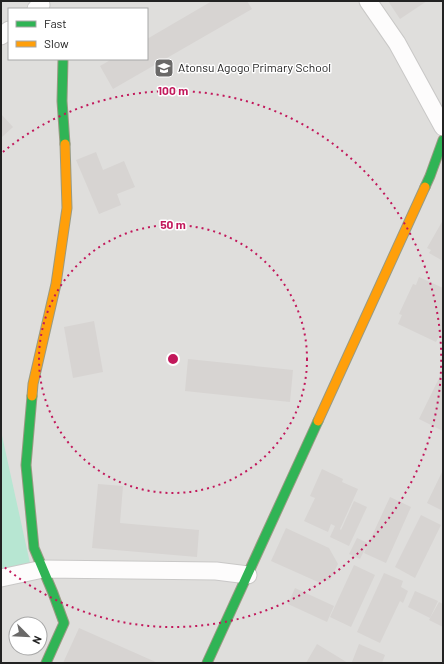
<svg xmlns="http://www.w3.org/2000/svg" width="444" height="664" font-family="Barlow,sans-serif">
	<rect width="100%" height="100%" fill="#f0eeeb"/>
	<!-- residential -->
	<path fill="#dfdedc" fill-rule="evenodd" d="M1,1H443V663H1ZM9,9H147V59H9ZM16,624H40V648H16Z"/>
	<!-- pitch -->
	<path fill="#b7e6d2" d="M1,431L30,563L1,570Z"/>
	<!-- building -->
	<path fill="#d7d4d2" d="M212,1H247L252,9L113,89L100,66L112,59H147V39Z
		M388,1H427L400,19Z
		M1,114L13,127L1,138Z
		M96,152L103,170L124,161L135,187L117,194L121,205L99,214L76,160Z
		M443,220V261L429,253L431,250L427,248Z
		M419,277L443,288V328L436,342L398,324L402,315L399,314L413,284L416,285Z
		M94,321L103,372L73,378L64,327Z
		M188,359L293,370L290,402L185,391Z
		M443,370V431L419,419Z
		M322,469L343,479L342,482L358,489L340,529L341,530L354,501L367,507L349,546L330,537L335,526L331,524L328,532L304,521L315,498L310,496Z
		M443,470V511L427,503Z
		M98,484L123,486L120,523L199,530L197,557L92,548Z
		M390,497L411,507L386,563L364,553Z
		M421,515L441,525L415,578L395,567Z
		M286,528L329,548L338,564L330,580L318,582L271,561Z
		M357,538L368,543L360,559L349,554Z
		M354,565L375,575L351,627L330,617Z
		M384,573L403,581L401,587L408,591L403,603L400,601L380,643L357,632Z
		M295,588L334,606L327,622L288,604Z
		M415,591L438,601L430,618L408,607Z
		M439,602L443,604V627L429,620Z
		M79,628L158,663H63Z
		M317,644L348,663H306Z
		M359,644L385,655L382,663H355L352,662Z"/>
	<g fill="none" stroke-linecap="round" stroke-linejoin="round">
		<defs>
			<path id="street" d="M368,1L397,43L443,127
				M36,9L41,5L39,1
				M1,36L9,30
				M1,578L43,569L216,571L248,575"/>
			<path id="fast" d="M63,59L62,101L65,144
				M425,187L430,176L443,140
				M32,396L26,465L34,548L53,593L64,623L46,663
				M207,663L318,421"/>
			<path id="slow" d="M32,396L33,384L56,284L67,208L65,144
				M318,421L425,187"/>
		</defs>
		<!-- street casing -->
		<use href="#street" stroke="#c9c8c7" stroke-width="19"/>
		<!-- fast casing -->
		<use href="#fast" stroke="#999a82" stroke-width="11"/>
		<!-- slow casing -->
		<use href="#slow" stroke="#999a82" stroke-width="11"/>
		<!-- street -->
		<use href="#street" stroke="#fdfcfc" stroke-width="17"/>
		<!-- fast -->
		<use href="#fast" stroke="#30b455" stroke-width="9"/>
		<!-- slow -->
		<use href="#slow" stroke="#ff9f0a" stroke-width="9"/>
	</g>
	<!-- distance rings -->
	<g fill="none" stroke="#c2185b" stroke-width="2" stroke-dasharray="2 4">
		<circle cx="173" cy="359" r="134"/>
		<path d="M3 152A268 268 0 1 1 3 566"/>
	</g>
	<!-- icons -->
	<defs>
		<symbol id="school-square" viewBox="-11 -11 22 22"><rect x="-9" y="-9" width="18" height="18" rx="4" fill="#6a6968" stroke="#fff"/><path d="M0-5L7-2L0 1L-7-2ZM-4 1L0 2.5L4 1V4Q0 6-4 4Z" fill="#fff"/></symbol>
	</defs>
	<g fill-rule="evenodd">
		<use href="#school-square" x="153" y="57" width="22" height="22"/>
	</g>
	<g text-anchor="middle" stroke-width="3" stroke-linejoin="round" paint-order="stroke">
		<!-- poi labels -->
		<g font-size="12" fill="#222" stroke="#fff" text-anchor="start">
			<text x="178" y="72">Atonsu Agogo Primary School</text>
		</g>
	</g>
	<circle cx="173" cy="359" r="6" fill="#c2185b" stroke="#fff" stroke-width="2"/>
	<g font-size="12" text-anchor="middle" font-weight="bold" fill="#c2185b" stroke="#fff" stroke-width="3" stroke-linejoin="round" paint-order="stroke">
		<text x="173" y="95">100 m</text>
		<text x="173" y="229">50 m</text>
	</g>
	<!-- border -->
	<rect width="444" height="664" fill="none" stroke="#222222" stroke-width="4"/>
	<!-- legend -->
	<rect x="8" y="8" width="140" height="52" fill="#ffffff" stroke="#a7a7a7"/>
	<rect x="16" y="21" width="20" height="6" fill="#30b455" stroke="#a7a7a7"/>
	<text x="44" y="28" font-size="12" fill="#222222">Fast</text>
	<rect x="16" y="41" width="20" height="6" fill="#ff9f0a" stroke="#a7a7a7"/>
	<text x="44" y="48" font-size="12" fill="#222222">Slow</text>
	<!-- north arrow -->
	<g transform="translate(28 636) rotate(114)"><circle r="19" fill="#ffffff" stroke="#a7a7a7"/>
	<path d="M0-3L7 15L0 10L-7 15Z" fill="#6a6968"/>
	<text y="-6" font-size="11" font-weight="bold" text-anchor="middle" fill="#222222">N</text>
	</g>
</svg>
